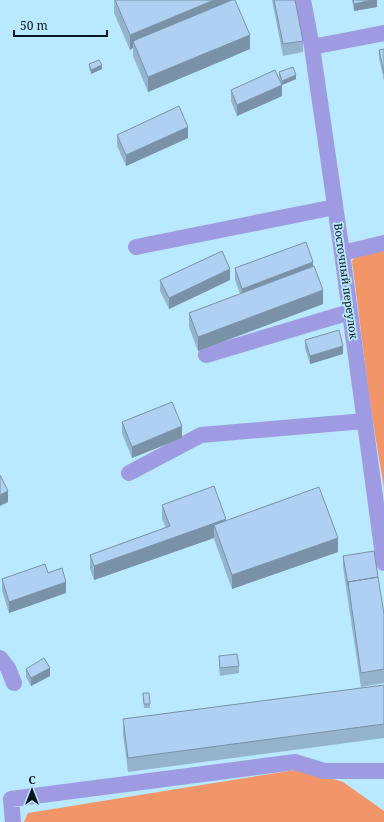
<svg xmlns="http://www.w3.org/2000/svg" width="384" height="822" font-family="'Noto Serif',serif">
	<rect width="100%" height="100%" fill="#b9e9fe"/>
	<!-- green -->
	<path fill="#f29669" d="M384,249V488L371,410L352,261L358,254Z
		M301,769L343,782L384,811V822H24L28,813Z"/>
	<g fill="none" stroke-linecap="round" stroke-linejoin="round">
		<!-- minor -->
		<path stroke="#9f9be2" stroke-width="16" d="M303,0L312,47L342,253L384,563
			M312,47L384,33
			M136,247L335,207
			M342,253L384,243
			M206,355L350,312
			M129,473L201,435L365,421
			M0,658L8,668L14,683
			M13,822L11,799L295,762L324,771H384"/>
	</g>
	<!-- wall -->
	<path fill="#96b3ce" d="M114,0H235L250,49L148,92L133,56V48L130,50L114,13Z
		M272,0H295L303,41V52L283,56Z
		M352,0H377V7L354,11Z
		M384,49V81L379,58V50Z
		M89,64L102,69L91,74L89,68Z
		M279,72L296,79L282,85L279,76Z
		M231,90L282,96L237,116L231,101Z
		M117,135L188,138L126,166L117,146Z
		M313,267L323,304L198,351L189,327V313L240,294L235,280V268Z
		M160,280H230L169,309L160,291Z
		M305,340L343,354L310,364L305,348Z
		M122,422L182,438L132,458L122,433Z
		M162,505L226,521L338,552L232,589L214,539V538L94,580L90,569V555L166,528L162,519Z
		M343,556L384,614V683L361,687L343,567Z
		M48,573L66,593L9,613L2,591V579Z
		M219,656L239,666V673L220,676L219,664Z
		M26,669L50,676L31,686L26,677Z
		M384,685V738L128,772L123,734V719Z
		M143,693L150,704V708H144Z"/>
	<!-- shaded-wall -->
	<path fill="#7a92a8" d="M214,0H232L133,41V48L130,50V35Z
		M372,0H377V7L354,11V4Z
		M250,35V49L148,92V77Z
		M102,65V69L91,74V70Z
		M296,75V79L282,85V81Z
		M282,85V96L237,116V105Z
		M188,127V138L126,166V155Z
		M313,262V273L242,300V289Z
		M230,269V280L169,309V298Z
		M323,290V304L198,351V337Z
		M343,346V354L310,364V356Z
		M182,426V438L132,458V447Z
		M8,491V502L0,506V495Z
		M226,519V533L214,525V538L94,580V566Z
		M338,538V552L232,589V575Z
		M66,582V593L9,613V602Z
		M50,668V676L31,686V678Z"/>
	<!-- building -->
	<path fill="#afd0f0" stroke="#7a92a8" d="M115,0H214L130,35Z
		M232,0H235L250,35L148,77L133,41Z
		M274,0H295L303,41L283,44Z
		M353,0H372L354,4Z
		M384,49V73L379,50Z
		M99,60L102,65L91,70L89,64Z
		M293,67L296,75L282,81L279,72Z
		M275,70L282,85L237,105L231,90Z
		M179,106L188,127L126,155L117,135Z
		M306,242L313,262L242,289L235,268Z
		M222,251L230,269L169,298L160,280Z
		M314,266L323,290L198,337L189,313Z
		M339,330L343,346L310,356L305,340Z
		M172,402L182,426L132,447L122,422Z
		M0,475L8,491L0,495Z
		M214,486L226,519L94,566L90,555L170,526L162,505Z
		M319,487L338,538L232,575L214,525Z
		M374,551L378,577L348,582V585L343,556Z
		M45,564L48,573L62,568L66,582L9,602L2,579Z
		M378,577L384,614V669L361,673L348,582Z
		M237,654L239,666L220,668L219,656Z
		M44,658L50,668L31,678L26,669Z
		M384,685V724L128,758L123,719Z
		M143,693H149L150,704H144Z"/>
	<g text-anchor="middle" stroke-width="3.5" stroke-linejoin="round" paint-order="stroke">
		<!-- street labels -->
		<g font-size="11" fill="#05171f" stroke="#b9e9fe">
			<text transform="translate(346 281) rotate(82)" y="4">Восточный переулок</text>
		</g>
	</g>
	<!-- north arrow -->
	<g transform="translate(32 790)" stroke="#b9e9fe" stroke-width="3" paint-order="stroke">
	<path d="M0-3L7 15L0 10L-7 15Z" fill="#05171f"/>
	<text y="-6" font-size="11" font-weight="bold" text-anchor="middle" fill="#05171f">С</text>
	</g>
	<!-- scale -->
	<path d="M14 30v6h93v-6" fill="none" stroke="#05171f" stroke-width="2"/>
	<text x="20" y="30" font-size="12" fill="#05171f" stroke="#b9e9fe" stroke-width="3" paint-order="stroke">50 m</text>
</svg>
